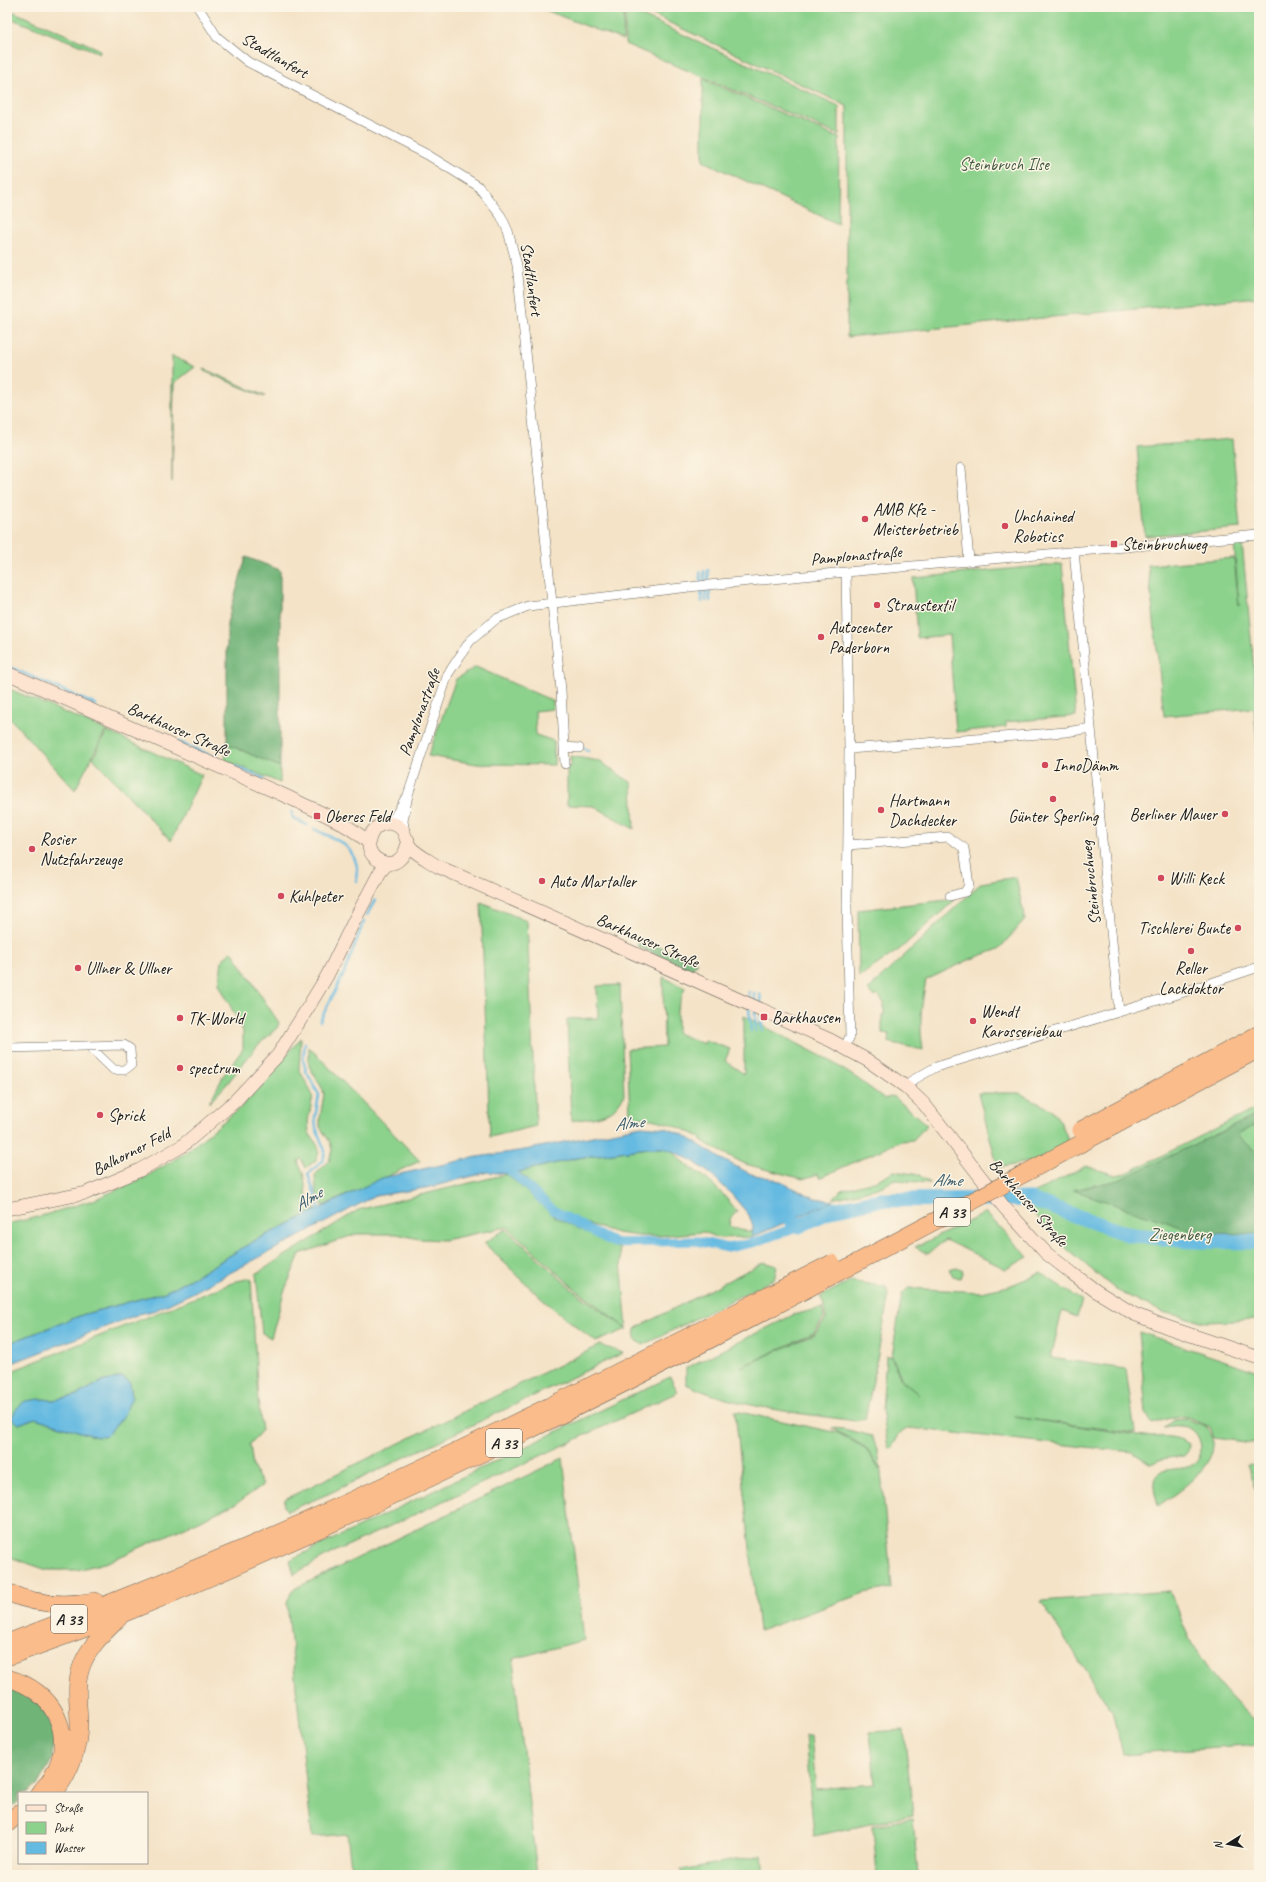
<svg xmlns="http://www.w3.org/2000/svg" width="1266" height="1882" font-family="Caveat,sans-serif">
	<rect width="100%" height="100%" fill="#fcf5e5"/>
	<filter id="ink" filterUnits="userSpaceOnUse"><feTurbulence type="fractalNoise" baseFrequency=".025" numOctaves="2"/><feDisplacementMap in="SourceGraphic" scale="8" xChannelSelector="R" yChannelSelector="G"/><feConvolveMatrix kernelMatrix="1 2 1 2 8 2 1 2 1" color-interpolation-filters="sRGB"/></filter>
	<filter id="wash" filterUnits="userSpaceOnUse"><feTurbulence type="fractalNoise" baseFrequency=".012" numOctaves="4" result="noise"/><feDisplacementMap in="SourceGraphic" scale="16" xChannelSelector="R" yChannelSelector="G"/><feGaussianBlur stdDeviation="0.9" result="paint"/><feColorMatrix in="noise" values="0 0 0 0 0 0 0 0 0 0 0 0 0 0 0 0 0 1.4 0 .05"/><feComposite in="paint" operator="in"/></filter>
	<g filter="url(#wash)">
		<rect width="100%" height="100%" fill="#f4e3c7"/>
		<!-- green -->
		<path fill="#8cd28c" stroke="#547754" fill-rule="evenodd" d="M537,7H624L623,40Z
			M636,7H1259V297L847,337V106Z
			M625,8L839,106V135L625,44Z
			M7,9L99,49L100,53L7,17Z
			M703,79L839,138L838,224L703,161Z
			M172,356L195,367L174,383L172,482Z
			M204,369L265,396L264,397L204,371Z
			M1232,439L1240,528L1145,536L1137,447Z
			M1242,542L1259,723V765L1254,708L1164,716L1148,565L1234,558L1239,606L1234,543Z
			M1062,564L1076,716L1006,722V727L956,732L949,635L917,638L913,578Z
			M476,667L553,701V709L535,711L536,735L554,741V765L477,764L428,756L456,679Z
			M7,688L106,730L75,790L7,715Z
			M107,731L202,775L171,841L93,758Z
			M227,744L280,767V783L225,760Z
			M570,756L599,761L632,783L634,829L594,806L567,805V766H571Z
			M1016,877L1025,920L999,949L971,959L926,980C921,1006 919,1024 923,1050L888,1042L889,1034L882,1033V1015H884V1003L878,995L874,997L868,990L981,883Z
			M956,899L900,949L859,977L858,910Z
			M481,902L527,921L536,1126L490,1137Z
			M232,951L279,1023L277,1028L257,1046L226,1085L209,1103L225,1073L243,1049V1031L219,984L222,960Z
			M663,977L685,988L677,1009V1033L704,1044L705,1040L730,1049L725,1061L744,1074V1016L827,1059L858,1079L885,1099L893,1096L927,1125L913,1140L901,1141L819,1178L818,1174L803,1179L745,1164L701,1141L702,1138C675,1125 661,1119 630,1116L627,1049L664,1047Z
			M620,985L624,1095C612,1119 595,1117 571,1121L567,1019L598,1018L597,986Z
			M301,1038L299,1069L313,1096L308,1121L309,1133L318,1146L319,1152L316,1160L306,1168L301,1159L298,1161L303,1173L307,1196L316,1210L254,1241L196,1276L165,1292L85,1314L7,1344V1224L38,1217L93,1200L144,1178L185,1153L240,1108Z
			M309,1047L420,1161L323,1206L316,1191L315,1175L329,1161L332,1150L330,1142L320,1127V1118L324,1094L322,1088L309,1066Z
			M978,1093H1019L1052,1110L1060,1121L1074,1153L998,1168Z
			M1259,1107V1320L1205,1322L1162,1312L1116,1290L1068,1250L1021,1200L1086,1166L1115,1175L1127,1173Z
			M648,1148H663L675,1152C681,1164 694,1169 704,1177C716,1187 727,1198 737,1211L730,1219L729,1226L740,1230L753,1232L752,1237L719,1238L703,1232L658,1236H639L617,1233L579,1221L555,1208L519,1172L577,1158Z
			M894,1171L919,1175L930,1183L895,1180L878,1188L833,1199L841,1190L877,1180Z
			M507,1174L555,1217L620,1249L627,1329L574,1288L507,1227L444,1240L419,1239L397,1234H356L300,1254L284,1292L271,1338L262,1333L256,1274L358,1210Z
			M986,1213L1028,1257L1006,1269L945,1240L928,1254L915,1247Z
			M506,1229L573,1290L627,1329L596,1342L543,1300L484,1243Z
			M764,1262L777,1266L774,1279L643,1345L635,1339L636,1328Z
			M957,1267L963,1270L960,1278L953,1276L949,1269Z
			M1041,1273L1082,1301L1077,1317L1062,1311L1051,1358L1126,1369L1135,1433L1014,1417L1152,1437C1165,1436 1178,1436 1189,1444L1188,1451L1184,1456L1161,1459L1151,1464L1132,1452L909,1428L900,1433L891,1449L888,1447L882,1409L886,1356H891L901,1380L919,1395L902,1380L892,1356L902,1294L908,1288L981,1292L1009,1286Z
			M251,1278L258,1401L262,1430L250,1444L253,1467L263,1485L237,1503L170,1534L108,1562L77,1570H47L7,1556V1373L237,1281ZM122,1377L130,1382L97,1437L35,1418L19,1424L40,1399L53,1400L75,1396L101,1382Z
			M850,1281L886,1287L889,1294L873,1381L865,1419L855,1421C801,1413 736,1408 686,1384V1368L793,1315L822,1308L824,1318L814,1333L741,1367L815,1334L826,1319L823,1302L820,1297Z
			M1139,1332L1259,1372V1444L1214,1438L1210,1427C1182,1413 1182,1414 1152,1424L1146,1413Z
			M600,1345L623,1353L328,1494L287,1511L284,1506L285,1499Z
			M670,1377L678,1392L334,1552L294,1574L290,1560Z
			M735,1411L838,1433L865,1448L881,1472L892,1588L864,1593L759,1631Z
			M1187,1419L1206,1426C1208,1430 1213,1436 1213,1440C1216,1468 1177,1492 1158,1506C1156,1498 1151,1483 1156,1476C1165,1465 1183,1472 1194,1464C1205,1456 1202,1436 1191,1429C1182,1424 1173,1426 1164,1427L1175,1420Z
			M831,1428L844,1429L872,1436L878,1452L881,1470L865,1447Z
			M563,1458L584,1640L513,1659L537,1875H352L347,1834L312,1837L287,1603L292,1590Z
			M1247,1465L1259,1466V1499L1258,1498Z
			M1170,1591C1178,1611 1185,1632 1196,1651C1212,1679 1235,1703 1259,1725V1744L1123,1754L1112,1712L1041,1601Z
			M904,1730L913,1815L814,1836L805,1736H811L816,1789L875,1784L870,1732Z
			M913,1818L918,1875H877L873,1826Z
			M762,1855L764,1875H682L681,1870Z"/>
		<!-- forest -->
		<path fill="#71b478" stroke="#46684a" d="M246,557L280,570V767L227,744V623Z
			M638,937L698,963L691,970L638,947Z
			M1259,1114V1124L1237,1134L1259,1155V1234L1198,1233L1073,1190L1119,1180Z
			M7,1686H10L42,1706L54,1732L52,1760L38,1784L27,1793H19V1801L7,1811Z"/>
		<!-- water -->
		<path fill="#65bae1" stroke="#406b7e" d="M641,1126L666,1128L684,1135L723,1160L751,1174L774,1179L815,1198L834,1201L752,1237L753,1227L749,1215L733,1196L712,1175L693,1161L675,1152L663,1148H648L577,1158L519,1172L507,1174L488,1172L431,1187L375,1196L192,1293L156,1310L139,1314L7,1365V1344L85,1314L165,1292L196,1276L254,1241L382,1178L477,1157L525,1150Z
			M122,1377L130,1382L132,1397L123,1417L107,1435L97,1437L35,1418L19,1424L11,1418L17,1408L25,1401L40,1399L53,1400L75,1396L101,1382Z"/>
		<g fill="none" stroke-linecap="round" stroke-linejoin="round">
			<!-- stream -->
			<path stroke="#65bae1" stroke-width="2.5" d="M708,570L710,601
				M704,571L705,583
				M700,572L701,583
				M701,588L702,602
				M705,588L706,601
				M7,666L96,705
				M178,742L223,761
				M584,748L588,751
				M231,765L264,779
				M292,812L293,818L307,825
				M314,829C334,839 351,842 357,866C358,871 355,876 357,881
				M367,915L375,900
				M749,992V999
				M754,993L755,1002
				M760,994L761,1004
				M749,1008L751,1031
				M755,1011L756,1031
				M761,1015L762,1030
				M320,1021L344,973L364,921
				M305,1043L303,1059L306,1071L319,1095L315,1118L316,1128L325,1151L323,1161L308,1174L320,1210"/>
			<!-- canal -->
			<path stroke="#65bae1" stroke-width="9" d="M505,1166L553,1210L614,1243L697,1241L728,1248L756,1242L799,1226"/>
			<!-- river -->
			<path stroke="#65bae1" stroke-width="15" d="M776,1208L799,1226L832,1210L879,1200L1029,1199L1127,1234L1190,1241L1259,1242"/>
		</g>
	</g>
	<g filter="url(#ink)">
		<g fill="none" stroke-linecap="round" stroke-linejoin="round">
			<defs>
				<path id="street" d="M198,7L217,37L248,62L428,155L478,186L501,216L508,231L517,265L561,690L564,747L579,748
					M961,468L969,561
					M1074,551L1091,728
					M564,747L565,764
					M849,749L1066,732L1091,728L1119,1012
					M384,824L394,818L405,799
					M405,832L403,821L408,795L448,674L470,641L496,619L528,606L698,586L846,572L1259,535
					M848,845L948,837L964,848L969,885L965,892L950,896
					M845,1047L850,1036L847,907L849,749L846,572
					M7,1048L124,1045L130,1049L131,1065L124,1070H114L89,1046
					M906,1087L913,1080L936,1067L1175,995L1259,967"/>
				<path id="secondary" d="M7,673L290,798C316,811 346,822 368,842
					M408,840C407,855 396,869 380,861C357,850 373,815 396,825C407,830 404,840 411,848C418,855 428,860 437,866L830,1040L867,1060L906,1087L924,1104L1004,1207L1046,1253L1073,1274L1096,1291L1134,1314L1167,1327L1259,1358
					M7,1209L86,1193L138,1171L182,1146L235,1101L278,1055L304,1014L327,976L353,923L380,872L387,864"/>
				<path id="highway" d="M1109,1115L1259,1034
					M1114,1126L1259,1049
					M7,1592C35,1605 66,1606 95,1601
					M7,1643C93,1610 179,1576 263,1540C441,1462 614,1375 787,1286
					M7,1657C46,1643 86,1629 125,1613C352,1520 573,1412 790,1298
					M7,1678C54,1690 78,1735 51,1779C48,1784 43,1788 40,1793
					M54,1793C70,1773 78,1751 79,1726C79,1705 74,1685 82,1665C89,1646 105,1632 119,1618
					M7,1824L19,1813"/>
			</defs>
			<!-- street casing -->
			<use href="#street" stroke="#686258" stroke-width="10"/>
			<!-- secondary casing -->
			<use href="#secondary" stroke="#686258" stroke-width="14"/>
			<!-- highway casing -->
			<use href="#highway" stroke="#686258" stroke-width="18"/>
			<!-- street -->
			<use href="#street" stroke="#fff" stroke-width="9"/>
			<!-- secondary -->
			<use href="#secondary" stroke="#fde4d1" stroke-width="13"/>
			<!-- highway -->
			<use href="#highway" stroke="#fabc8b" stroke-width="17"/>
			<defs>
				<path id="highway-bridge" d="M1081,1130L1109,1115
					M787,1286L832,1263
					M790,1298L1114,1126"/>
			</defs>
			<!-- highway-bridge casing -->
			<use href="#highway-bridge" stroke="#686258" stroke-width="18" stroke-linecap="butt"/>
			<!-- highway-bridge -->
			<use href="#highway-bridge" stroke="#fabc8b" stroke-width="17"/>
		</g>
	</g>
	<!-- markers -->
	<g fill="#d1495b" stroke="#fcf5e5" stroke-width="1.5">
		<circle cx="865" cy="519" r="4"/>
		<circle cx="1005" cy="526" r="4"/>
		<rect x="1110" y="540" width="8" height="8" rx="2"/>
		<circle cx="877" cy="605" r="4"/>
		<circle cx="821" cy="637" r="4"/>
		<circle cx="1045" cy="765" r="4"/>
		<circle cx="1053" cy="799" r="4"/>
		<circle cx="881" cy="810" r="4"/>
		<circle cx="1225" cy="814" r="4"/>
		<rect x="313" y="812" width="8" height="8" rx="2"/>
		<circle cx="32" cy="849" r="4"/>
		<circle cx="1161" cy="878" r="4"/>
		<circle cx="542" cy="881" r="4"/>
		<circle cx="281" cy="896" r="4"/>
		<circle cx="1238" cy="928" r="4"/>
		<circle cx="1191" cy="951" r="4"/>
		<circle cx="78" cy="968" r="4"/>
		<rect x="760" y="1013" width="8" height="8" rx="2"/>
		<circle cx="180" cy="1018" r="4"/>
		<circle cx="973" cy="1021" r="4"/>
		<circle cx="180" cy="1068" r="4"/>
		<circle cx="100" cy="1115" r="4"/>
	</g>
	<g text-anchor="middle" stroke-width="3" stroke-linejoin="round" paint-order="stroke">
		<!-- shield labels -->
		<g fill="#fcf5e5" stroke="#5f5d58" stroke-width="1">
			<rect x="934" y="1198" width="36" height="28" rx="3"/>
			<rect x="486" y="1429" width="36" height="28" rx="3"/>
			<rect x="51" y="1605" width="36" height="28" rx="3"/>
		</g>
		<g font-size="16" font-weight="bold" fill="#1c1c1c">
			<text x="952" y="1218">A 33</text>
			<text x="504" y="1449">A 33</text>
			<text x="69" y="1625">A 33</text>
		</g>
		<!-- street labels -->
		<g font-size="17" fill="#1c1c1c" stroke="#fcf5e5">
			<text transform="translate(275 55) rotate(30)" y="6">Stadtlanfert</text>
			<text transform="translate(532 279) rotate(82)" y="6">Stadtlanfert</text>
			<text transform="translate(856 555) rotate(-5)" y="6">Pamplonastraße</text>
			<text transform="translate(419 712) rotate(-70)" y="6">Pamplonastraße</text>
			<text transform="translate(179 729) rotate(24)" y="6">Barkhauser Straße</text>
			<text transform="translate(1090 883) rotate(-96)" y="6">Steinbruchweg</text>
			<text transform="translate(648 940) rotate(24)" y="6">Barkhauser Straße</text>
			<text transform="translate(131 1151) rotate(-27)" y="6">Balhorner Feld</text>
			<text transform="translate(1029 1202) rotate(49)" y="6">Barkhauser Straße</text>
		</g>
		<!-- park labels -->
		<g font-size="17" fill="#435c43" stroke="#fcf5e5">
			<text x="1004" y="170">Steinbruch Ilse</text>
			<text x="1180" y="1240">Ziegenberg</text>
		</g>
		<!-- poi labels -->
		<g font-size="17" fill="#1c1c1c" stroke="#fcf5e5" text-anchor="start">
			<text x="873" y="515">AMB Kfz -<tspan x="873" dy="20">Meisterbetrieb</tspan></text>
			<text x="1013" y="522">Unchained<tspan x="1013" dy="20">Robotics</tspan></text>
			<text x="1122" y="550">Steinbruchweg</text>
			<text x="885" y="611">Straustextil</text>
			<text x="829" y="633">Autocenter<tspan x="829" dy="20">Paderborn</tspan></text>
			<text x="1053" y="771">InnoDämm</text>
			<text x="889" y="806">Hartmann<tspan x="889" dy="20">Dachdecker</tspan></text>
			<text x="1217" y="820" text-anchor="end">Berliner Mauer</text>
			<text x="325" y="822">Oberes Feld</text>
			<text x="1053" y="822" text-anchor="middle">Günter Sperling</text>
			<text x="40" y="845">Rosier<tspan x="40" dy="20">Nutzfahrzeuge</tspan></text>
			<text x="1169" y="884">Willi Keck</text>
			<text x="550" y="887">Auto Martaller</text>
			<text x="289" y="902">Kuhlpeter</text>
			<text x="1230" y="934" text-anchor="end">Tischlerei Bunte</text>
			<text x="86" y="974">Ullner &amp; Ullner</text>
			<text x="1191" y="974" text-anchor="middle">Reller<tspan x="1191" dy="20">Lackdoktor</tspan></text>
			<text x="981" y="1017">Wendt<tspan x="981" dy="20">Karosseriebau</tspan></text>
			<text x="772" y="1023">Barkhausen</text>
			<text x="188" y="1024">TK-World</text>
			<text x="188" y="1074">spectrum</text>
			<text x="108" y="1121">Sprick</text>
		</g>
		<!-- water labels -->
		<g font-size="18" font-style="italic" fill="#395b6b" stroke="#fcf5e5">
			<text transform="translate(629 1123) rotate(-7)" y="6">Alme</text>
			<text x="947" y="1186">Alme</text>
			<text transform="translate(308 1199) rotate(-32)" y="6">Alme</text>
		</g>
	</g>
	<!-- margin -->
	<rect width="1266" height="1882" fill="none" stroke="#fcf5e5" stroke-width="24"/>
	<!-- legend -->
	<rect x="18" y="1792" width="130" height="72" fill="#fcf5e5" stroke="#a29e95"/>
	<rect x="26" y="1805" width="20" height="6" fill="#fde4d1" stroke="#a29e95"/>
	<text x="54" y="1812" font-size="12" fill="#1c1c1c">Straße</text>
	<rect x="26" y="1822" width="20" height="12" fill="#8cd28c" stroke="#a29e95"/>
	<text x="54" y="1832" font-size="12" fill="#1c1c1c">Park</text>
	<rect x="26" y="1842" width="20" height="12" fill="#65bae1" stroke="#a29e95"/>
	<text x="54" y="1852" font-size="12" fill="#1c1c1c">Wasser</text>
	<!-- north arrow -->
	<g transform="translate(1228 1844) rotate(259)" stroke="#fcf5e5" stroke-width="3" paint-order="stroke">
	<path d="M0-3L7 15L0 10L-7 15Z" fill="#1c1c1c"/>
	<text y="-6" font-size="11" font-weight="bold" text-anchor="middle" fill="#1c1c1c">N</text>
	</g>
</svg>
